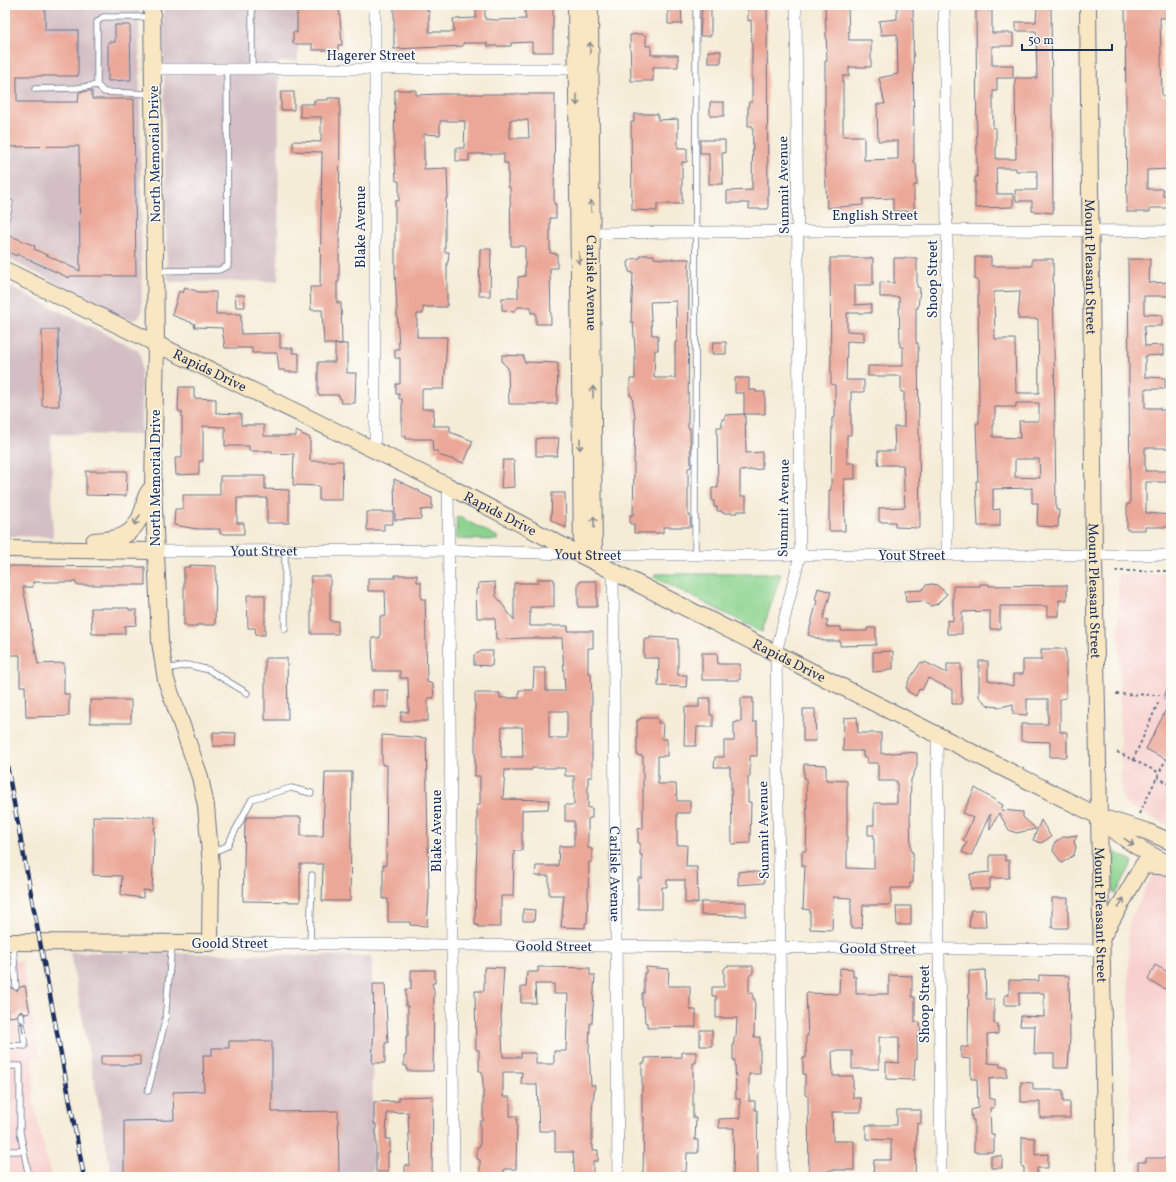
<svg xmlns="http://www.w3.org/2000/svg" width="1176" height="1182" font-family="Vollkorn,serif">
	<rect width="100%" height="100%" fill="#fdfcf7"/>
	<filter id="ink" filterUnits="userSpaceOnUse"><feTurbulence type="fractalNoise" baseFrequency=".025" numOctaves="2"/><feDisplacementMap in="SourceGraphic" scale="8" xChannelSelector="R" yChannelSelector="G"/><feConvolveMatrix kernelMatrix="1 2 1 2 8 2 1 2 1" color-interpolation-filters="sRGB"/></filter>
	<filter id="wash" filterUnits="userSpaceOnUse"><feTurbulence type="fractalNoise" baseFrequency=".012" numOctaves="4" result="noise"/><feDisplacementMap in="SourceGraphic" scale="16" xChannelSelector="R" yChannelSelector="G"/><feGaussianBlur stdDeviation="0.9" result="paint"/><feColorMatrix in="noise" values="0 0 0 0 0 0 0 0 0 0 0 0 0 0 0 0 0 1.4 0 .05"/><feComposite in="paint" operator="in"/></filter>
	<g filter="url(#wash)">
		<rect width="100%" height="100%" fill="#f5ecd7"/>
		<!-- built -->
		<path fill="#f7d0ce" d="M1118,574H1171V827L1126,805L1121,793Z
			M1160,874L1171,877V1161L1131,1162L1128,925L1150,880L1154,875Z
			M5,961H22L40,1057L33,1058L34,1105L51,1177H5Z"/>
		<!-- industrial -->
		<path fill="#d2bec4" d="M5,5H139L142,312L138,319L132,320L126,318L5,257Z
			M163,5H297L298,61L279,62L278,281L170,282L167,276Z
			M5,284L138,350L141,355V435L51,434L53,537L5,536Z
			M70,952L372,956L373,1177H112Z"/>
		<!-- green -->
		<path fill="#8bd38e" stroke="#538176" d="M457,516L498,537L497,540L456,539Z
			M655,574H781L762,632L654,577Z
			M1114,852L1133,861L1116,894L1113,893Z"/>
		<g id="blocks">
			<!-- building -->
			<path fill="#eba797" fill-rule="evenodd" d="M5,5H45V30H78V76H17V102H78L79,92L88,91H92V99H134L136,276H70L69,278L17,254L16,256L5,250L11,236L35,246L34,249L80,271L79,146L5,147Z
				M317,5H339L342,45H338V50H312V44H293V32L297,33V11L317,10Z
				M394,5H427V11H429V32H454L453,19L476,18V5H485V19L496,20L526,19L524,5H553V52H532V42L511,43V46H487V43H463V46L394,49Z
				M668,5H681L682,24H668Z
				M702,5H711V36H700Z
				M748,5H767L768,209H749V203H727V191L752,190L753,126H748V107L749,102H752V48L751,20L748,21Z
				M825,5H848L849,40H871V67H849V76H843V136H864V160L898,159V141H878L877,104H885L879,78L898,74L897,34L881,35L879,21L897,19V5H913L914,163H916L917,185H914V211H893V198L863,199V205L827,208L825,167V61H827Z
				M1037,5H1051L1053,213L1032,211V201H1016L1015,190H1037V171H1016V168H996L997,194H1013V207L975,208V177H977L976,10H992V33H1013V46H992V65H1013V78H997V91H993V128H996V159H1016L1015,78H1037L1036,31H1016V22H1036Z
				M1125,5L1171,6V18H1160L1162,96H1171V169L1147,170V189H1163V196H1171V208H1150V212H1127Z
				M115,25H130L131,80L108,81V42H115Z
				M641,34L646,36V46H651V55H678V67H653V81H631L630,35Z
				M708,51H721V63H708Z
				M395,90H416V95L441,94H555L554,204H556V218H550V253L557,254V268H550L551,324H536V313H531V307H518L515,311L502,310V298H518V277L525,276V246H511L510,187H508V163H504V154H469V161H456V148H464L465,121H440V135L424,134V169L447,168L448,198H446L445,217V252H449L448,262H447V307H423V314H417V337H447L444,389H422V409H434L433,426H450V432L473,441L464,463L438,455V451H433L432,439H406V436H402V399H399V394H396V384H400V358H395V349H399L395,272V201H399V181H396L394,145ZM510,120H528L529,138H510Z
				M281,92H294V110H281Z
				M328,98H340L339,282H337V303H341L342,344H324L322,310H311L310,287H320L322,152L293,151V141L321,142V117H300V104H314V100H328Z
				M710,102H724V116H710Z
				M634,114H658V120L678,119V148H687V162H682V204H657V211L632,210L631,122H634Z
				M700,140H725V153H722L723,184H709V153H700Z
				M480,249H491L490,296H479Z
				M640,255H654V258L663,259H689L688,428H690L691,467L688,468V515H690L691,527H663V533H634V524H630V515H633L635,417L632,396H630V379H635V350L633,322H631L633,273L629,272L628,262L632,259L640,258ZM676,301L677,342H675V378H654L655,350H658V335H652L650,302Z
				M975,257H991V266H1032V259H1053L1056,510H1059L1058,527L1037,526L1038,503H1032V488L993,489V510L1000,509V526H978L976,481H978L976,423H979L978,280H975ZM1020,291L1018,319H1038L1039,393H1016L1015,339H995L994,292ZM1016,403H1039V421H1019L1020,438L993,437V420L995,419V407H1016ZM1015,459H1039L1040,478L1015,477Z
				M830,258H873V285H855V305L871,304V313H847V331L864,332V342L847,341L846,380H864V392H851V435H847V463H855V479H844L845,531H829V490H831L832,418H835V385L831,384Z
				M894,258H917V287L920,288L918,308H916V343H918L920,528L895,527V522H879V508L905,507L903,465H879L878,460V451H895L894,427H904V392H901V376H868V366H903V347H900L899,297H880V282L894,283Z
				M1128,259H1150L1149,283L1171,282V296H1144V314L1162,315V326H1144L1145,346L1163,345V355L1145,356V377L1165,378V389H1145V408H1160V410H1171V448H1145V471H1171V482H1146V513L1171,515V527H1145V530H1127V504H1130Z
				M185,287L199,292H216V314H241V334L280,333V348H293L292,353H299V372H285V370H279L277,353H252V348H225L222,328L194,327L195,324L172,315L179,291L183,293Z
				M235,295H244L245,307H236Z
				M42,330H58L59,406H42Z
				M713,342H726V354H712Z
				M335,344H347V373H356L355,403H341L339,395H318V362H335Z
				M502,355L524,356V362L558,363L557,404H509L508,368L502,362Z
				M735,378H749V390H756V392H765V414H744V393H735Z
				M179,387H194V398L216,399V413L241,414V425H264V436H296V431L310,438V461H343L342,500H319V486L293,485L294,454L272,453V451H249V446H225V427L203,426V461H199V474L176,475L175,458H182V412H179L178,408Z
				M745,414L746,453L762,452V469L740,471V496H746V511H737V513H722V511H717V507H714V501H712V488H718L717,427H722V419H725V415Z
				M541,438H559L557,456H536V439Z
				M503,460H514L515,487L501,488Z
				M86,471H127L126,496L86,495Z
				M220,476H265V489L289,490V523H267V498H237V523H244V534H220V529H197L174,525L175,509H183V495H220Z
				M394,479L420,491L419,492L432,498V509L421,510V519L395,520Z
				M552,493H565L566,528L551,520Z
				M367,512H393V524H384V530H367Z
				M190,565L216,566L215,625H196V627H187V625H184V567H190Z
				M8,566L145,567V585H76V582H33V587H23L38,664L64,663V694H69V716L26,717L25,686H20V655H10L5,631V596L8,595Z
				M395,575H417V582H421V599H425L427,682L433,684L434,698H428V721H401V712H409L408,678H400V671H373L372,638H380V616H386L385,591H368V578H395Z
				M311,576H330V621H338V634H311Z
				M538,579H554V607H530V626H568V631H593V648H588V673H591L592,699V777H588V808H592V818H589L588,820V848L592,849V862H589L587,923H585V928L561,927L564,895H549V876H535L536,866H558L559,846H574V821H565V805H574V776H565V768H532V770H505L503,799L549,800L548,809L522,810V851H514L513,896H501V927H478V925H475L476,872L477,842V805H480V776H475V693H500V698H519V690H533L534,668H546V691H565L562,638H523L496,640L495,618H477L476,589H479L478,583L495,582L496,596L514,620V583H538ZM549,711H567V738H549ZM502,727H522L523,757H501Z
				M580,581H596L597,583V607H578V583H580Z
				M932,584L937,585L947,594L937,604L931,606L923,601L906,602L905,591L922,590L926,585Z
				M980,584H989V586L1067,585V600H1059V616H1047V606H1000V629H990V611L962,612V634H947V620L953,621V586H980Z
				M818,588L831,592L823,619L828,620L826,627H841V631H867V628H876V645L840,646V641H825L808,635L817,601L815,600Z
				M247,595H265V635H256L255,628H248Z
				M91,608H129V610H137L136,625L125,626V634H92Z
				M650,637L678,639V675H687L686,687L658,686L659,658H644V639H650Z
				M1041,649H1066V698L1060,699V732H1067V757H1050V742L1021,741V724H1048V699H1027V715L1013,714V704L1001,707L989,706L979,697V661H988V680L1013,686V674H1023V660H1041Z
				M482,651H493L492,666L474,665V655Z
				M893,651V669H887V671L873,672V652Z
				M702,653H717L718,664H740V680H702Z
				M265,658H287L288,720H265Z
				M921,662L924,664L925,662L947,673V664H961L962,704H952V690L928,678L922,690L919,689L916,696L907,691L908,689L906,688L909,680Z
				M373,690H388V707H373Z
				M699,698H710V715H713V727H697L696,746H684L685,707H699Z
				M741,698H753V722H757V756H750V777H748V802H751L750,843L732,844L731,775H730V767H714L715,757H724V741H734V723L741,721Z
				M90,700H131V723H90Z
				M1171,700V762L1146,749Z
				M803,709H815L816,741H803Z
				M857,717L858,733H881V754L905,752L917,753V766L911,780L910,815L911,852H913V883H910V888H891V905H863L862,928H851V898L833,897L832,930L810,929V910L803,909L805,866H802V851H806L807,822L806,778H804V764L826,765V780L847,781V868L874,869V835H868V825H874V803H897V781H878V763H867V757H863V751H843L844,718Z
				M640,718H658V723H663L662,739H667V756H658V784H676L677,801H690V813H677V845H687L686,867H697L698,903H685V880H667V887H662V909H638V878H642V855H640V843H638V829L643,828V756L637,755V720H640Z
				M213,732L236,733L235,746H213Z
				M382,735L426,738L429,896L427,926L410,925V922H388V899H383V865H386L387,765H382Z
				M325,772H352L350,901H322L323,864H300V902L243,901L245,821L247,817H301V836H323Z
				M975,788L1003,805L1001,810L1023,812V817L1036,829L1016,833L1009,830L999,813L990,830V814L971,856L962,852L967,842L963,840L973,818L963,813Z
				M93,816L155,817L152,891L143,890V898L121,895L122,876L93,875Z
				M1041,820L1051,837L1041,843L1033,840Z
				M1077,835L1074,842L1076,847L1074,855L1062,863L1053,851L1055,842L1063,837Z
				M990,855H1005V861L1009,860V878H990V889H971L970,874L990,872Z
				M745,871L764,873V883L738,885V872Z
				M1052,898H1068V928H1052Z
				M701,902H746V916L701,915Z
				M896,906H911V925H897Z
				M523,909L535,910L534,921H523Z
				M971,910H985L986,927H969Z
				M1155,965L1171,974V992L1148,980Z
				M727,966H753V973L749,976V993H753V999H755L754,1037H760V1074H749V1101H755V1110H757L758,1177H733L734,1128H719V1119L740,1118V1099H736L735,1060H733V1043H734V1037H736L737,1018H716V996H712V987H724V969Z
				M486,967L504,968L501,1016L503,1057H521V1053H536V1064H554V1051H566L568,994H554V984H535L536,1003H521V987H526L527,972H538V967L590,968V975H595L592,1023H590L589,1051L591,1085H595L592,1111V1145H593V1150H598V1161H593V1177H575L573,1152H555V1131H539L537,1084H521L522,1072H503V1097H510V1116H517L516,1169H504V1177H480V1160L477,1159V1147L480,1146V1121H483V1084L482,1071H479V1050H476L475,991H484V968Z
				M646,967L669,969L668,986H690V1010H696V1027L648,1028V1023L645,1022L644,1006H642V993H644V973H646Z
				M840,968L853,969V977H856V994H889V975L912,976V997H915V1022H920L921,1036H917V1059H915L914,1080L886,1079V1062L899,1063V1037H879V1069H852V1051H832L833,1076H853V1098H861V1112H832L833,1141H854V1170H829V1177H809L808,1096L805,1095V1074H803V1058H806V1036H808L806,993L839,994Z
				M411,970H435V983H432L434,991L433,1071H407V1066H404V1056H406V1036H408V1006H406V989H411Z
				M985,970L986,999H994V1024H998V1034L987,1035L988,1063L1000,1064V1067H1007V1077L989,1079L990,1099H994V1108H990L991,1134H994V1152H974V1120H972L971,1110L978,1108L977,1079H971V1059L961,1058V1047H968L969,971Z
				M1039,975L1069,976L1070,1037L1068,1068H1054V1054H1034L1035,1026H1020L1021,1016L1044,1017V993H1019V1005H1005V995H1009V980L1039,981Z
				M373,984H385L388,1043H385V1063H372L374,1028Z
				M25,986L30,1013L25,1014L20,1011L17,1016L8,1017L5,989L12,988L17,991L20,987Z
				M700,1030H712V1046H700Z
				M229,1041H272V1112L338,1111L339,1177H124V1121L174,1120L173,1092L204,1091L203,1055H212V1048H229Z
				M682,1052H696V1063H693V1118H696L695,1140H698V1153H687L686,1172H666V1177H643L644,1117H642V1063H645V1058L682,1057Z
				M101,1056H140V1065H101Z
				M1021,1082L1033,1083V1090H1063V1102H1070V1118H1040V1102H1021Z
				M433,1096L432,1177H405V1165H410L408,1112L387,1113L386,1139H390V1152H388V1172H376V1124H374V1102L399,1101V1098L402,1097Z
				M897,1110H921V1123L917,1124L915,1177H873L874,1160H891V1140L866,1139V1125H897Z
				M1022,1137L1035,1138V1155L1048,1154V1168H1037V1177H1024V1167H1022Z
				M991,1156H1002V1168H991Z
				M1146,1158H1171V1177H1138V1162H1146Z"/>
		</g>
	</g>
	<g filter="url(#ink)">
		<use href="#blocks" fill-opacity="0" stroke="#677188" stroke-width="1"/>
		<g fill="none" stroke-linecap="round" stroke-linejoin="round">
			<defs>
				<path id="lane" d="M252,69V5
					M35,89L77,88L97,85
					M151,94L104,92L97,85V22L103,17H151
					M5,223L10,203
					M156,271L219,270L228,266L227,69
					M695,554L696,5
					M285,629V550
					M166,669L188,665L209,670L247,693
					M1167,697L1171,688
					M211,853L227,846L252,799L291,788L311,793
					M13,943L16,987
					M310,944L312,875
					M5,1045L25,1046L21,1015
					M5,1066H20V1132L29,1177
					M148,1091L165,1021L172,943
					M5,1151H24"/>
				<g id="street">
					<path d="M375,5V450"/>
					<path d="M944,5L947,230V554"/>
					<path d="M153,69H582"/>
					<path d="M585,233L947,230L1171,231"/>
					<path d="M448,486L454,1177"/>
					<path id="s1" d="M155,551L449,550L594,555H1171"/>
					<path id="s2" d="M613,570L618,1177"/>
					<path d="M937,735L941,1177"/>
					<path id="s3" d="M210,943L1102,950"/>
					<path d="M783,1177L776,653L800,555L796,5"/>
				</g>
				<g id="secondary">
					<path d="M576,5L582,555"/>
					<path id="s4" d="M590,5L594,561"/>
					<path id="s5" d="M1088,5L1094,555L1106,1177"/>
					<path id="s6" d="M5,270L448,486L567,548L1100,817L1146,831L1171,842"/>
					<path d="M94,541C119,539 134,537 143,510C146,501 143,499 150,490"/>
					<path d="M5,549L155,551"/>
					<path d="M1102,819C1123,840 1143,851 1169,864"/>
					<path d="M1102,937L1143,865L1171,867"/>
					<path d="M5,942L210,943L211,866L206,806L200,777L166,680L160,642L153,486L156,344L152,5"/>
				</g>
			</defs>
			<!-- lane casing -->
			<use href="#lane" stroke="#677188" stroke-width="7"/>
			<!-- street casing -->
			<use href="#street" stroke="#677188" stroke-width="12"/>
			<!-- secondary casing -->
			<use href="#secondary" stroke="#677188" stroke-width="18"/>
			<!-- path -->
			<path stroke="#677188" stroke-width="2" stroke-dasharray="3 3" stroke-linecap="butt" d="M1115,571H1171
				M1116,694L1160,695
				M1117,752L1160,773
				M1133,760L1159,701
				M1157,777L1171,785
				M1139,814L1166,759"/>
			<!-- lane -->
			<use href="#lane" stroke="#fff" stroke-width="5.5"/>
			<!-- street -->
			<use href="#street" stroke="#fff" stroke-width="11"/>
			<!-- secondary -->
			<use href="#secondary" stroke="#f9e7c3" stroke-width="16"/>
			<defs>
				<path id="rail" d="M5,755L84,1177"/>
			</defs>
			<!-- rail casing -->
			<use href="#rail" stroke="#1b2f5e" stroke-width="4.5"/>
			<!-- rail -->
			<use href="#rail" stroke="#fdfcf7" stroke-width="3" stroke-dasharray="9" stroke-linecap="butt"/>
		</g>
		<!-- one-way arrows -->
		<defs><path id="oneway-shaft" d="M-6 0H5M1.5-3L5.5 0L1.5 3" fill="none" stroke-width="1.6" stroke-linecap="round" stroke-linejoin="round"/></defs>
		<g stroke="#8a8b90">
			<use href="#oneway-shaft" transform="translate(590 48) rotate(-90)"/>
			<use href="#oneway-shaft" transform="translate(577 100) rotate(89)"/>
			<use href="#oneway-shaft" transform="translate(591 206) rotate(-91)"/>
			<use href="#oneway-shaft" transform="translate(579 258) rotate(90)"/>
			<use href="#oneway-shaft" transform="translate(593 392) rotate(-91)"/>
			<use href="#oneway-shaft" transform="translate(580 444) rotate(90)"/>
			<use href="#oneway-shaft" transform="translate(137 520) rotate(120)"/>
			<use href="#oneway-shaft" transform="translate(594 522) rotate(-91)"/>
			<use href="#oneway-shaft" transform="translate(1129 842) rotate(36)"/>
			<use href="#oneway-shaft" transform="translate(1121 903) rotate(-60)"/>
		</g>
		<use stroke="#8d97ae" href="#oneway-shaft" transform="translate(22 1027) rotate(-99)"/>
	</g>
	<g text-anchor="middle" stroke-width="3" stroke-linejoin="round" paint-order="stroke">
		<!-- street labels -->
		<g font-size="14" fill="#1b2f5e" stroke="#fdfcf7">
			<text x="371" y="60">Hagerer Street</text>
			<text transform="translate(154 154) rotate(-91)" y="5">North Memorial Drive</text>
			<text transform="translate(783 185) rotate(-91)" y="5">Summit Avenue</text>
			<text x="875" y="220">English Street</text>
			<text transform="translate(360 227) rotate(-90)" y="5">Blake Avenue</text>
			<text dy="5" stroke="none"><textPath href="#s5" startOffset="262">Mount Pleasant Street</textPath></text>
			<text transform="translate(932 279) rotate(-90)" y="5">Shoop Street</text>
			<text dy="5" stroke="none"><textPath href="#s4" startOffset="278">Carlisle Avenue</textPath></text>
			<text dy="5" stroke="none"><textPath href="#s6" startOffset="228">Rapids Drive</textPath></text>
			<text transform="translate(155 478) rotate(-90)" y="5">North Memorial Drive</text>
			<text transform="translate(783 508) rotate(-89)" y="5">Summit Avenue</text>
			<text dy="5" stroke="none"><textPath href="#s6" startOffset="552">Rapids Drive</textPath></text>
			<text dy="5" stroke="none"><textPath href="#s1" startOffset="109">Yout Street</textPath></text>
			<text dy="5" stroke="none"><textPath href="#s1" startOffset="433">Yout Street</textPath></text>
			<text dy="5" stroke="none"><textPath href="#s1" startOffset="757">Yout Street</textPath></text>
			<text dy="5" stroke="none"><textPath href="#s5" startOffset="586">Mount Pleasant Street</textPath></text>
			<text dy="5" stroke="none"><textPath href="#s6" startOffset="876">Rapids Drive</textPath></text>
			<text transform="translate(763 830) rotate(-91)" y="5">Summit Avenue</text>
			<text transform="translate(436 831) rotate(-90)" y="5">Blake Avenue</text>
			<text dy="5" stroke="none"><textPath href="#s2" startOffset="304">Carlisle Avenue</textPath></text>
			<text dy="5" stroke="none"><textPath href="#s5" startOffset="910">Mount Pleasant Street</textPath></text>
			<text x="230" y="948">Goold Street</text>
			<text dy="5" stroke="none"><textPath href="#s3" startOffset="344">Goold Street</textPath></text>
			<text dy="5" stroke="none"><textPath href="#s3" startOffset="668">Goold Street</textPath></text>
			<text transform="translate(924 1004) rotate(-90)" y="5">Shoop Street</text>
		</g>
	</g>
	<!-- margin -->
	<rect width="1176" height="1182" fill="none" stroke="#fdfcf7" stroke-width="20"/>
	<!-- scale -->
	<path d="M1022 44v6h90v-6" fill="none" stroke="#1b2f5e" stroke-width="2"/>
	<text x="1028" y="44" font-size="12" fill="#1b2f5e" stroke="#fdfcf7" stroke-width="3" paint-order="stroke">50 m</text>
</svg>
